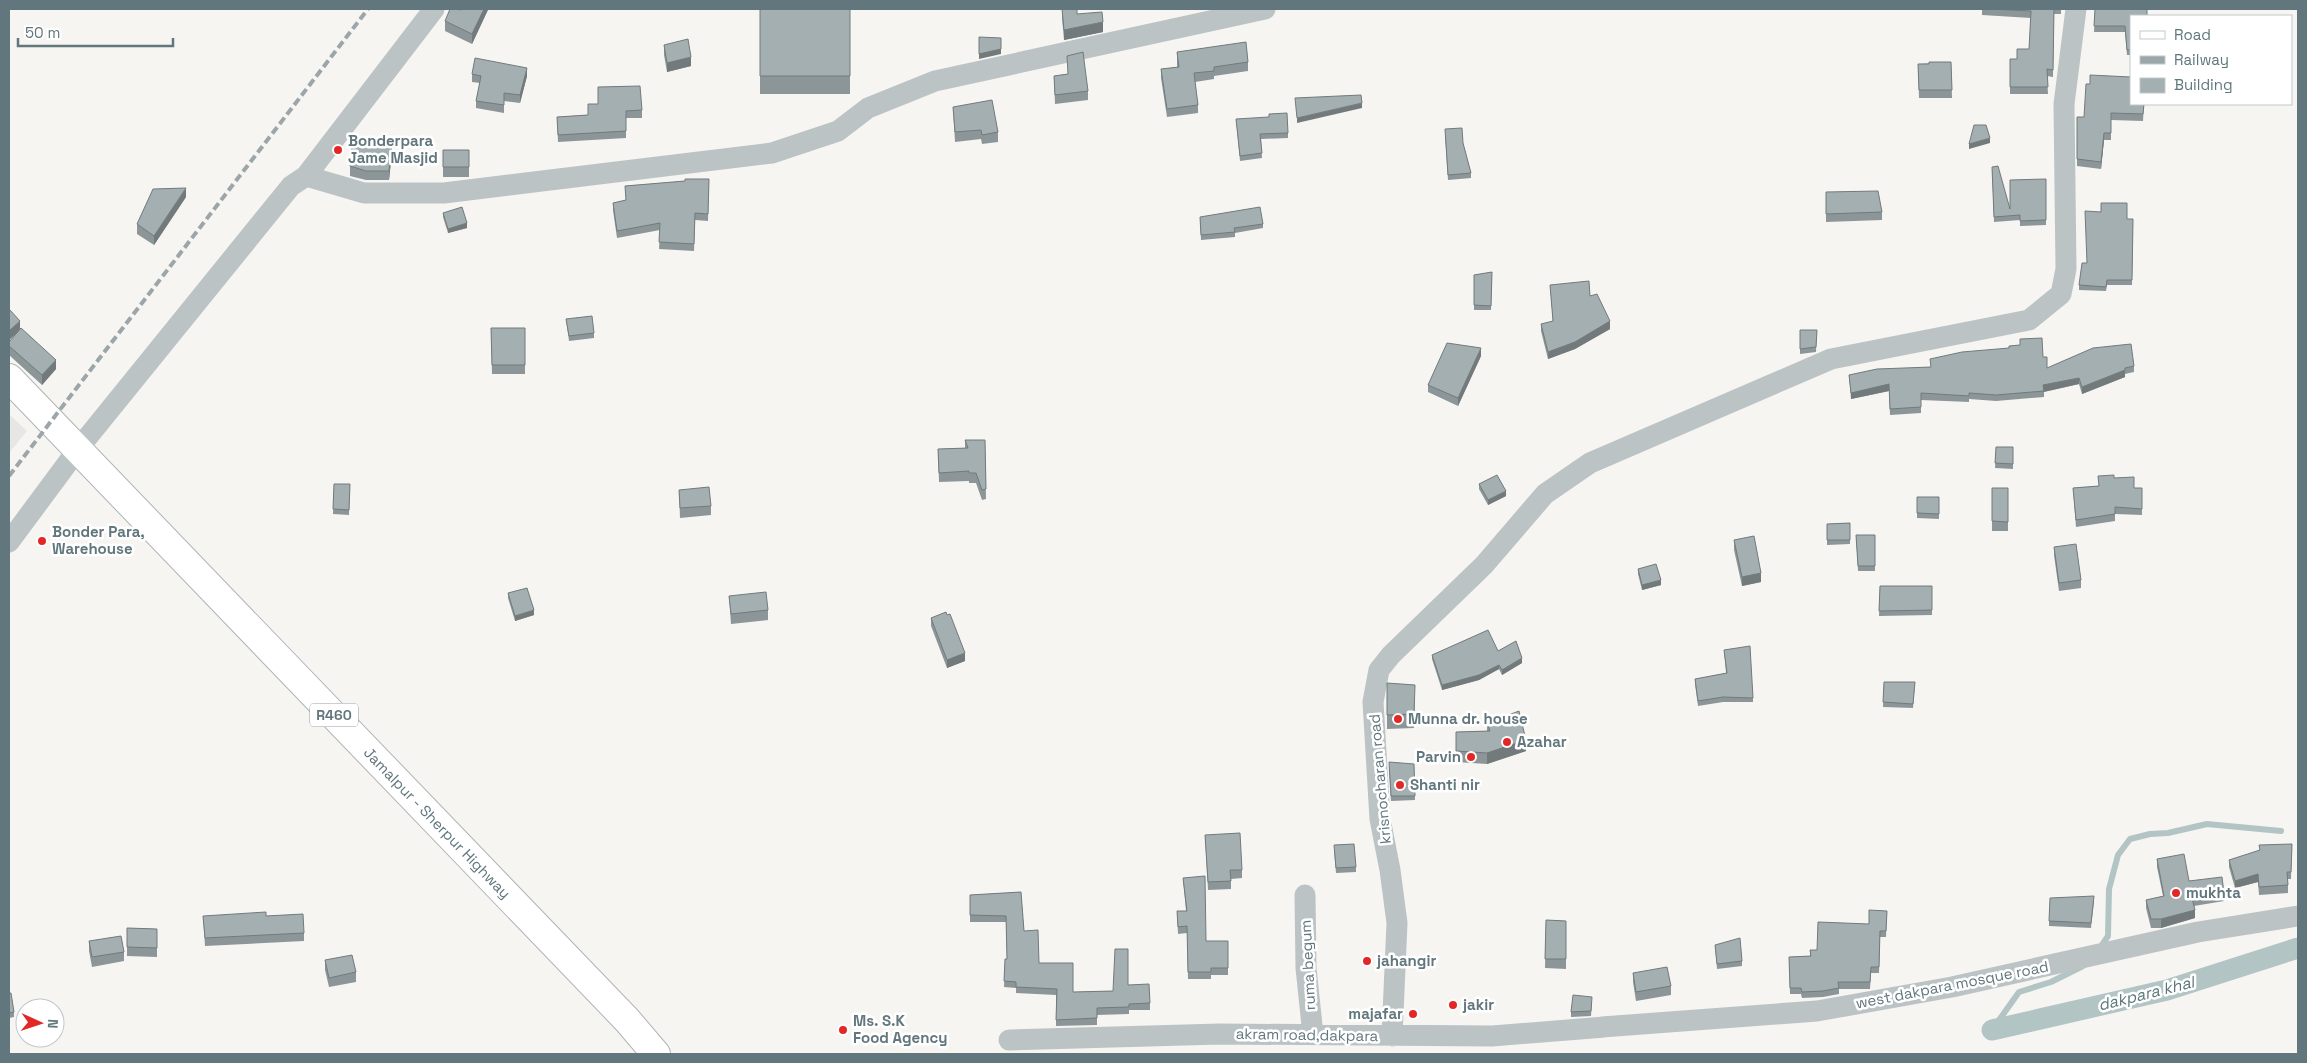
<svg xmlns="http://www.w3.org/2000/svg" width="2307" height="1063" font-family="'Space Grotesk',sans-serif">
	<rect width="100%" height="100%" fill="#f6f5f2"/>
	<!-- built -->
	<path fill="#e6e7e5" d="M9,414L27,431L9,453Z"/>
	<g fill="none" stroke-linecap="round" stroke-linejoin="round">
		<!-- stream -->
		<path stroke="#b2c4c4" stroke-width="6" d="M2100,948L2108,936L2109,889L2118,855L2130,839L2150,834L2168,833L2207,824L2281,831
			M1992,1030L2019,992L2051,982L2083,966"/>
		<!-- canal -->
		<path stroke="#b2c4c4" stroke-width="21" d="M1992,1030L2167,990L2298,948"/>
		<defs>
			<path id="primary" d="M9,378L627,1020L656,1054"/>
		</defs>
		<!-- primary casing -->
		<use href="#primary" stroke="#aeb5b7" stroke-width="30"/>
		<!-- minor -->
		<path stroke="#bcc3c5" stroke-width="21" d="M306,176L364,193H444L772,153L838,131L868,108L935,81L1265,9
			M9,542L78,449L291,186L306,176L434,9
			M1305,895L1306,968L1313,1035
			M1602,1027L1817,1011L1952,987L2198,932L2298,916
			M1392,1036L1397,923L1390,870L1380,819L1373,702L1379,670L1391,655L1484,565L1545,494L1590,463L1831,359L2029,320L2061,294L2066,269L2064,104L2076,9
			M1009,1040L1220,1034L1492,1036L1605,1027"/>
		<!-- primary -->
		<use href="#primary" stroke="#fff" stroke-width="28"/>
		<!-- rail -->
		<path stroke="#9ca6a9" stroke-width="4" stroke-dasharray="8 4" stroke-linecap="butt" d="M9,476L368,9"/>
	</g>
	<!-- wall -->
	<path fill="#8c9698" d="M488,9L472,44L445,31V21L460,10Z
		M760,9H850V94H760Z
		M1062,9L1103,32L1064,40L1062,18Z
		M1982,9H2061V14H2054L2053,77L2047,76L2048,94H2010V59H2017L2029,49L2031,18L1982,15Z
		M2095,9L2131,16V55H2127L2125,32H2094Z
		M664,45L691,66L667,72L664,55Z
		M1177,52L1248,62V71L1214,76V79L1195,82L1198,105V113L1167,117L1161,78V69L1177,67Z
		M1951,62L1952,98H1919L1918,64Z
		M472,74L527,76L520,103L504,101V113L476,108V101L480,83L472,82Z
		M1067,74L1088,91V100L1055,104L1054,76Z
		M598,104L642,110V118H626V138L558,142L557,117L588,115Z
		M2131,104H2152H2144L2143,121L2111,120V140H2104L2101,169L2077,166V117H2084Z
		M953,107L998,132V142L982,144L981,139L955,142Z
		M1236,119L1288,133V138L1261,139L1262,158L1240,161Z
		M1445,134L1463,143L1471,173V178L1448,180Z
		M443,150H469V177H443Z
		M392,151L389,180H366L350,176V166Z
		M1992,167L2010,209L2046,179V225L2020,226V220L1994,222Z
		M709,179L708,221L695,220L694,251L659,249L660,230L617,238L613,210V203L626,200L625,186Z
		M1826,192L1882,212V220L1826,222Z
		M186,197L154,245L137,234V224Z
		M443,213L467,228L448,233L443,217Z
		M1200,217L1263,224V228L1235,233V237L1201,240Z
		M2127,219H2133L2132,285H2107L2106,291L2079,290V285L2087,263Z
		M1492,272L1491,310H1474V275Z
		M1550,285L1590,296L1610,329L1575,349L1548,359L1541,331V324L1553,322Z
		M9,309L20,330L56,369L42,385L9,355V342L19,330L9,340Z
		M566,319L594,333V338L569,341Z
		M491,328H525V374H492Z
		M1800,330H1817L1816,352L1800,354Z
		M2020,339L2043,357L2047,368L2134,366V372L2125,374V377L2082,394L2079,384L2044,392V397L1996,401L1969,399V402L1921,400V413L1890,415L1889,391L1851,399L1849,375L1930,367L2020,345Z
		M1481,356L1458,406L1428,392V385Z
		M965,440H985L986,499L982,500L976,483H969V481L939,482L938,449L965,448Z
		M1996,447H2013V469L1995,468Z
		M2114,478L2134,488H2142V515L2115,514V521L2076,527L2073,488L2098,486Z
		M334,484H350L349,515L333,514Z
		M1479,484L1506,496L1488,505L1479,489Z
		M1992,488H2008V531H1992Z
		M679,490L711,506V515L680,518Z
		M1917,497H1939V519L1917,518Z
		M1850,523V544L1827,545V524Z
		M1856,535H1875V571H1858Z
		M1734,540L1761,582L1742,586L1734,550Z
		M2054,547L2081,580V588L2059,591L2054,555Z
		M1638,569L1661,585L1642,590L1638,574Z
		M1880,586H1932V615L1879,616Z
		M508,593L534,615L515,621L508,598Z
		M729,596L768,610V620L731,624Z
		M931,618L965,661L947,668L931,626Z
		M1724,650L1753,698V702H1723L1698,706L1695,684V679L1726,673Z
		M1498,651L1522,663L1502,675L1499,669L1479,680L1442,690L1432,659V655Z
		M1884,682H1915L1913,708L1883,707Z
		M1387,683L1415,699L1414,728L1387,729Z
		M1487,723L1526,751L1487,764L1456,762V732L1487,731Z
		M1414,764L1415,800L1391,801L1389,767Z
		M1205,835L1242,870V878L1231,879V889L1208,890Z
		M2292,844L2291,879H2288V893L2259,895L2258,882L2235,888L2229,867V860Z
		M1334,850L1356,867V872L1336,873Z
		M2157,859L2189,881L2224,893V901L2194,906L2195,918L2161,928H2151L2146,908V900L2163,896L2157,867Z
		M1183,878L1206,941H1228V975H1211V979H1188L1187,933L1178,934L1177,911H1186Z
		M1021,892L1024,931L1039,963L1073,992L1113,991L1128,985L1150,1003V1010H1129V1014L1097,1015V1025L1056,1026V995L1016,993V988L1004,987L1005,959H1007L1006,922H970V895Z
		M2094,901L2091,928L2049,926V921Z
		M1887,911L1886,937H1880L1879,973H1871L1870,989H1839V994L1823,997L1802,998L1801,994H1790L1789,957L1810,956V950H1817L1869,924Z
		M203,916H266L304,933V941L205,946Z
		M1546,920L1566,921V969L1545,968Z
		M127,928L157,929V957L127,956Z
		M89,941L124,952V961L92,967L89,951Z
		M1715,945L1742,961V966L1717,969Z
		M325,960L356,972V982L329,987L325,970Z
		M1633,973L1671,986V995L1636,1001L1633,982Z
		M9,993L14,1012V1017L9,1018Z
		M1592,1002L1591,1016L1571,1017V1012Z"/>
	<!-- shaded-wall -->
	<path fill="#727a7c" d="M484,9H488V10L472,44V34Z
		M1103,22V32L1064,40V30Z
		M1001,38V54L979,59V54Z
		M691,57V66L667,72V63Z
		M527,68V76L520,103V95Z
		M1362,103V108L1297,123V118Z
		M2104,133V140L2101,169V162Z
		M1990,138V143L1969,149V144Z
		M392,141V151L389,180V171Z
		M186,188V197L154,245V236Z
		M467,223V228L448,233V229Z
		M20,321V330L9,340V331Z
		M1610,321V329L1575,349L1548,359V352Z
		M1481,348V356L1458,406V398Z
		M56,360V369L42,385V375Z
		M2125,370V377L2082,394V387Z
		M2079,378V384L2043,392V385Z
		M1889,384V391L1851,399V393Z
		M1506,491V496L1488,505V500Z
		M1761,573V582L1742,586V577Z
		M1661,580V585L1642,590V585Z
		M534,610V615L515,621V616Z
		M965,653V661L947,668V660Z
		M1522,658V663L1502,675V670Z
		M1499,665V669L1479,680L1442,690V685Z
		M1526,740V751L1487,764V753Z
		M2258,874V882L2235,888V881Z
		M2195,910V918L2161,928V919Z"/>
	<!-- building -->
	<path fill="#a3afb1" stroke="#727a7c" d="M450,9H457L460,10L462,9H484L472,34L445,21Z
		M760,9H850V76H760Z
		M1062,9H1077V14L1102,12L1103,22L1064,30Z
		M1990,9H2054L2053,70L2047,69L2048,87H2010V59H2017V49H2029L2031,11Z
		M2095,9H2147V16H2131V50H2127L2125,26H2094Z
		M979,37L1001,38V49L979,54Z
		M688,39L691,57L667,63L664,45Z
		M1246,42L1248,62L1214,67V71L1194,73L1198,105L1167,109L1161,69L1179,67L1177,52Z
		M1083,52L1088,91L1055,95L1054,76L1068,74L1067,56Z
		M475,58L527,68L520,95L504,93V105L476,101L481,76L472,74Z
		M1929,62H1951L1952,90H1919L1918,64H1929Z
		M2090,75L2131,77V104H2144L2143,114L2111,113V133H2104L2101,162L2077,159V117H2084L2086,84H2090Z
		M640,86L642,110L626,111V131L558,135L557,117L588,115V104H598V87Z
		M1361,95L1362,103L1297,118L1295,98Z
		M992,100L998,132L982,135L981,130L955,132L953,107Z
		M1287,113L1288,133L1260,134L1262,153L1240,156L1236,119L1269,117V114Z
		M1974,125H1986L1990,138L1969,144Z
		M1462,128L1463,143L1471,173L1448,175L1445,129Z
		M353,137L392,141L389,171H366L350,166Z
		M443,150H469V167H443Z
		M1998,166L2010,209V180L2046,179V220L2020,221V215L1994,217L1992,167Z
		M685,179H709L708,214L695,213L694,244L659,242L660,223L617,231L613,203L626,200L625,186L685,181Z
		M186,188L154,236L137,224L153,189Z
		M1878,191L1882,212L1826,214V192Z
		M2101,203H2127V219H2133L2132,280H2107L2106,287L2079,285L2082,263H2087L2085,211L2101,212Z
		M462,207L467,223L448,229L443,213Z
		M1260,207L1263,224L1234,228L1235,232L1201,235L1200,217Z
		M1492,272L1491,306L1474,305V275Z
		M1589,281L1590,296L1597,294L1610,321L1575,342L1548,352L1541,324L1553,321L1550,285Z
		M9,309L20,321L9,331Z
		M592,316L594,333L569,336L566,319Z
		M21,328L56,360L42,375L9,346V342Z
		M491,328H525V365H492Z
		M1800,330H1817L1816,347L1800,349Z
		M2042,338L2043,357H2047V368L2093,348L2131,344L2134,366L2125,368V370L2082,387L2079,378L2043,385L2044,391L1996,395L1969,393V396L1921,393V407L1890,409L1889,384L1851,393L1849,375L1877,369L1931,367L1930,359L1962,352L2009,348V346L2020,345V339Z
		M1447,343L1481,348L1458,398L1428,385Z
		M965,440H985L986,489L982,490L976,473H969V471L939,473L938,449L968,448Z
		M1996,447H2013V464L1995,463Z
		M1497,475L1506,491L1488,500L1479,484Z
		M2114,475V478L2134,477V488H2142V509L2115,507V514L2076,520L2073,488L2099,486L2098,476Z
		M334,484H350L349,510L333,509Z
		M709,487L711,506L680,508L679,490Z
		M1992,488H2008V522L1992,521Z
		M1917,497H1939V514L1917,513Z
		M1850,523V540H1827V524Z
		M1856,535H1875V566H1858Z
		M1754,536L1761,573L1742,577L1734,540Z
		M2076,544L2081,580L2059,583L2054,547Z
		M1656,564L1661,580L1642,585L1638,569Z
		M1880,586H1932V610L1879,611Z
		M527,588L534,610L515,616L508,593Z
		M766,592L768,610L731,614L729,596Z
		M946,612L947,615L950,614L965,653L947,660L931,618Z
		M1488,630L1498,651L1516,641L1522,658L1502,670L1499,665L1479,675L1442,685L1432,655Z
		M1750,646L1753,698L1723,697L1698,701L1695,679L1727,673L1724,650Z
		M1884,682H1915L1913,704L1883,702Z
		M1387,683L1415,685L1414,714L1387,715Z
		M1519,711L1526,740L1487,753L1456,751V732L1490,731L1487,723Z
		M1389,762L1414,764L1415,796H1391Z
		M1240,833L1242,870H1230L1231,881L1208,882L1205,835Z
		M1354,844L1356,867L1336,868L1334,845Z
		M2292,844L2291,872H2287L2288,885L2259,887L2258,874L2235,881L2229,860L2260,850L2259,845Z
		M2184,854L2189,881L2222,877L2224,893L2192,898L2195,910L2161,919H2151L2146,900L2164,896L2157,859Z
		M1205,876L1206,941H1228V968H1211V972H1188L1187,926L1178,927L1177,911H1187L1183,878Z
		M1021,892L1024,931L1038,930L1039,963H1073V992L1113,991L1115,949H1128V985L1149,984L1150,1003L1129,1004V1007L1097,1008V1018L1056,1020L1057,989L1016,987V982L1004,981L1005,959H1007L1006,916L970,915V895Z
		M2094,896L2091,923L2049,921L2050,898Z
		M1869,910L1887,911L1886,931H1880L1879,967H1871L1870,982H1838L1839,988L1823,991L1802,992L1801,988H1790L1789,957L1811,956L1810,950H1817L1818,922L1869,924Z
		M266,912V916L303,914L304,933L205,938L203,916Z
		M1546,920L1566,921V959H1545Z
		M127,928L157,929V948L127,947Z
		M121,936L124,952L92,957L89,941Z
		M1740,938L1742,961L1717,964L1715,945Z
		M352,955L356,972L329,978L325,960Z
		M1667,967L1671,986L1636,992L1633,973Z
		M9,993H11L14,1012L9,1013Z
		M1573,995L1592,997L1591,1011L1571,1012Z"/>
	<!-- markers -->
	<g fill="#e12827" stroke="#fff" stroke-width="2">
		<circle cx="338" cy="150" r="5"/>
		<circle cx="42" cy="541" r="5"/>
		<circle cx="1398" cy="719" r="5"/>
		<circle cx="1507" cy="742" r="5"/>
		<circle cx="1471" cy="757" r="5"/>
		<circle cx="1400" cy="785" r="5"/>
		<circle cx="2176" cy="893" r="5"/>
		<circle cx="1367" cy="961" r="5"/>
		<circle cx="1453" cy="1005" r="5"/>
		<circle cx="1413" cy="1014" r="5"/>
		<circle cx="843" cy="1030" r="5"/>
	</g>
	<g text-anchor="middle" stroke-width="5" stroke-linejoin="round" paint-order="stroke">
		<!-- shield labels -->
		<rect fill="#fff" stroke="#90a0a4" stroke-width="1" x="310" y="703.5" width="48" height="23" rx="4"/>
		<g font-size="14" font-weight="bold" fill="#61777d">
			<text x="334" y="720">R460</text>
		</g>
		<!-- poi labels -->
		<g font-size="15" font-weight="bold" fill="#61777d" stroke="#fff" text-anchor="start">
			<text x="348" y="146">Bonderpara<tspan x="348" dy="17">Jame Masjid</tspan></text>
			<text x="52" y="537">Bonder Para,<tspan x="52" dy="17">Warehouse</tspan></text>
			<text x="1408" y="724">Munna dr. house</text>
			<text x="1517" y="747">Azahar</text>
			<text x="1461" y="762" text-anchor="end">Parvin</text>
			<text x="1410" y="790">Shanti nir</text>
			<text x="2186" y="898">mukhta</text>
			<text x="1377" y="966">jahangir</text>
			<text x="1463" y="1010">jakir</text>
			<text x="1403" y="1019" text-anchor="end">majafar</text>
			<text x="853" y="1026">Ms. S.K<tspan x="853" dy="17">Food Agency</tspan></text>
		</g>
		<!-- street labels -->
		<g font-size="15" fill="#61777d" stroke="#fff">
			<text transform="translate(1380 779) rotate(-95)" y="5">krisnocharan road</text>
			<text transform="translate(437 823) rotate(46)" y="5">Jamalpur - Sherpur Highway</text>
			<text transform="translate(1308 965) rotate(-93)" y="5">ruma begum</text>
			<text transform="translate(1952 985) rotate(-11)" y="5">west dakpara mosque road</text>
			<text transform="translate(1307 1035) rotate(1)" y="5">akram road,dakpara</text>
		</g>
		<!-- water labels -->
		<g font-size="16" font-style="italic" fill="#5b7778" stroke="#fff">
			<text transform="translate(2146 993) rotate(-14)" y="6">dakpara khal</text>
		</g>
	</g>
	<!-- border -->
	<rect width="2307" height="1063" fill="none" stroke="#61777d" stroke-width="20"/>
	<!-- legend -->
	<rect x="2130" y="15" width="162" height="90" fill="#ffffff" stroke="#c0c9cb"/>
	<rect x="2140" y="31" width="25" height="8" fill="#ffffff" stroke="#c0c9cb"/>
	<text x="2174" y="40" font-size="15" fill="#61777d">Road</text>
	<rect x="2140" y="56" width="25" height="8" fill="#9ca6a9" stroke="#c0c9cb"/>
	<text x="2174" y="65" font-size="15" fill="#61777d">Railway</text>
	<rect x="2140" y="78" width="25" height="15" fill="#a3afb1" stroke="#c0c9cb"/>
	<text x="2174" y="90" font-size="15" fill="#61777d">Building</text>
	<!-- north arrow -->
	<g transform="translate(40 1023) rotate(93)"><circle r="24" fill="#ffffff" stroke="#c0c9cb"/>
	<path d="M0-4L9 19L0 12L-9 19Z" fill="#e12827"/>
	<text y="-8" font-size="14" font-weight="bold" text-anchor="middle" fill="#61777d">N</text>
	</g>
	<!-- scale -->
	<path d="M18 38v8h155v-8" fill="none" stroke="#61777d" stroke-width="2.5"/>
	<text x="25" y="38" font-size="15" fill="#61777d" stroke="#ffffff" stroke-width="4" paint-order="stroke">50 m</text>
</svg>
